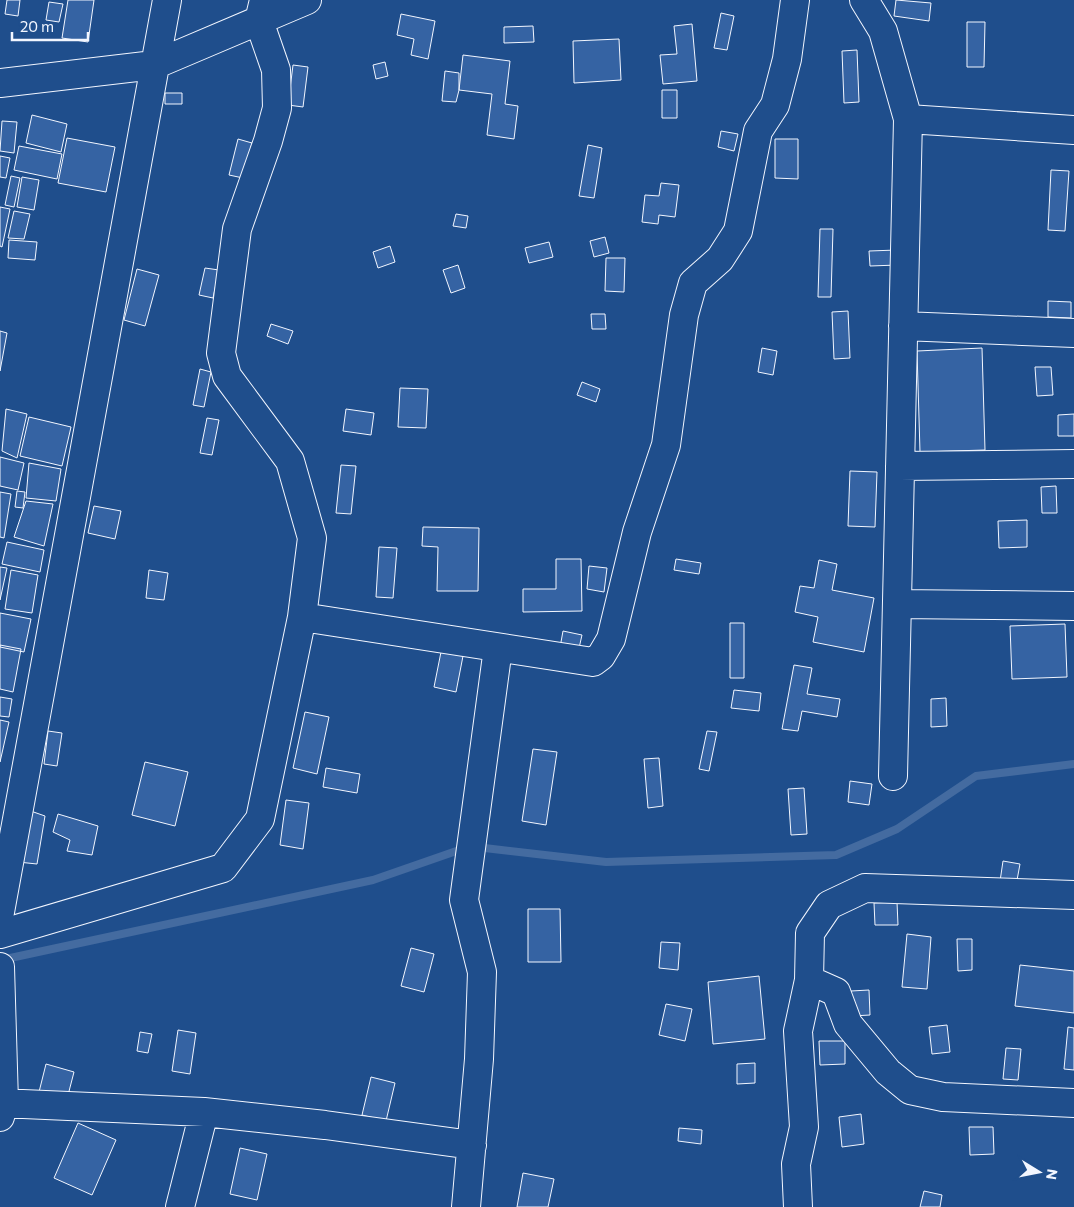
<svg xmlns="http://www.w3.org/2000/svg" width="1074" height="1207" font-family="Commissioner,sans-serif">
	<rect width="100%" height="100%" fill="#1f4e8c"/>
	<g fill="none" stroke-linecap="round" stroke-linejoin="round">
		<!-- stream -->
		<path stroke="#446ba0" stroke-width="8" d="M476,847L606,862L836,855L897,829L976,776L1074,764
			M1,960L373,880L465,848"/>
	</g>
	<!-- building -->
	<path fill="#3563a3" stroke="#f2f6ff" d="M7,0H20L18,16L5,14Z
		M68,0H94L88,42L62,38Z
		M896,0L931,3L929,21L894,16Z
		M49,2L63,4L59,22L46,20Z
		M721,13L734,16L727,50L714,48Z
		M401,14L435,21L428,59L411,55L414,39L397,35Z
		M967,22H985L984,67H967Z
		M692,24L697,81L663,84L660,55L677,54L674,26Z
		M533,26L534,42L504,43V27Z
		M619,39L621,80L574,83L573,41Z
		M857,50L859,102L844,103L842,51Z
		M463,55L510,61L505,104L518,106L514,139L487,135L492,94L459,90Z
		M385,62L388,76L376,79L373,65Z
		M293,65L308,67L303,107L288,105Z
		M445,71L459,73V90L456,102L442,101Z
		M662,90H677V118H662Z
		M165,93H182V104H165Z
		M32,115L67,124L61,152L26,143Z
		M2,121L17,122L14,153L0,151Z
		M721,131L738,134L734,151L718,147Z
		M67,138L115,147L106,192L58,183Z
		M238,139L252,143L243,178L229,175Z
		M775,139H798V179L775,178Z
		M588,145L602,148L594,198L579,196Z
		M19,146L62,154L57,179L14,170Z
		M0,156L10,158L6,178L0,177Z
		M1051,170L1069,171L1065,231L1048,230Z
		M11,176L20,178L14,207L5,205Z
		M22,177L39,180L34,210L17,207Z
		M661,183L679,185L675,217L659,215L658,224L642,222L645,195L659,196Z
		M0,207L10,209L2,247L0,246Z
		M14,211L30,214L24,239L8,238Z
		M456,214L468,216L466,228L453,226Z
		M820,229H833L831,297H818Z
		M605,237L609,253L594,257L590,241Z
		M9,240L37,242L35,260L8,258Z
		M549,242L553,257L529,263L525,248Z
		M390,246L395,262L378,268L373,252Z
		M897,250L898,265L870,266L869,251Z
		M606,258H625L624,292L605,291Z
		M458,265L465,288L451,293L443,270Z
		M205,268L219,270L213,298L199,295Z
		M137,269L159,275L145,326L124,320Z
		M1048,301L1071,302V318L1048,317Z
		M848,311L850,358L834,359L832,312Z
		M591,314H605L606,329H592Z
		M271,324L293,331L288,344L267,336Z
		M0,331L7,333L0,371Z
		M762,348L777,351L773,375L758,372Z
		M982,348L985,450L920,452L917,351Z
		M1035,367H1051L1053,395L1037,396Z
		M200,369L211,372L204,407L193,405Z
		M582,382L600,389L596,402L577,395Z
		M400,388L428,389L426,428L398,427Z
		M6,409L27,414L17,458L2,451Z
		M346,409L374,413L371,435L343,431Z
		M1074,414V436H1058V415Z
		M29,417L71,427L62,466L20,456Z
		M207,418L219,420L212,455L200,453Z
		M0,457L24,463L18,490L0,486Z
		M29,463L61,469L56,501L26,498Z
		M341,465L356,466L351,514L336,513Z
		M850,471L877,472L875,527L848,526Z
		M1056,486L1057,513H1042L1041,487Z
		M17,491L25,492L23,508L15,507Z
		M0,492L11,494L4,538L0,537Z
		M26,501L53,504L44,546L14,537Z
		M94,506L121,511L115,539L88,533Z
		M1027,520V547L999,548L998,521Z
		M423,527L479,528L478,591H437L438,547L422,546Z
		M7,542L44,550L40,572L2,564Z
		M379,547L397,548L393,598L376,597Z
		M556,559H581L582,611L523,612V589H556Z
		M676,559L701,563L699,574L674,570Z
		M819,560L837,564L832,590L874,598L864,652L813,642L818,617L795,612L800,586L814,588Z
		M589,566L607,568L604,592L587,589Z
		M0,567L7,568L0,600Z
		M11,570L38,575L32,613L5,609Z
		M149,570L168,573L164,600L146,598Z
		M0,613L31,619L24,652L0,647Z
		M730,623H744V678H730Z
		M1065,624L1067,677L1012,679L1010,626Z
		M563,631L582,635L577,657L559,653Z
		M0,645L21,649L13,692L0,689Z
		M441,652L463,656L456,692L434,687Z
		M794,665L812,668L807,694L840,699L837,717L802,711L798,731L782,729Z
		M734,690L761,693L759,711L731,708Z
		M0,697L12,699L9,717L0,716Z
		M946,698L947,726L931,727V699Z
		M305,712L329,717L317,774L293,768Z
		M0,720L9,722L0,762Z
		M48,731L62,733L57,766L44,764Z
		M707,731L717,732L709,771L699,769Z
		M533,749L557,752L546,825L522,821Z
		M659,758L663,806L648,808L644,759Z
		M145,762L188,772L175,826L132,815Z
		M326,768L360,774L357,793L323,787Z
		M850,781L872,784L869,805L848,802Z
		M804,788L807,834L791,835L788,789Z
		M286,800L309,803L303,849L280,845Z
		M25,809L45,816L37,864L18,862Z
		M58,814L98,826L92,855L67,851L70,840L53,832Z
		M1003,861L1020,864L1015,891L999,888Z
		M897,902L898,925H875L874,903Z
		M528,909H560L561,962H528Z
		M907,934L931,937L927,989L902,987Z
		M957,939H972V970L958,971Z
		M661,942L680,943L678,970L659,968Z
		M411,948L434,954L424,992L401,986Z
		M1020,965L1074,971V1013L1015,1006Z
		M759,976L765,1039L713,1044L708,982Z
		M869,990L870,1015L852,1016L851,991Z
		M666,1004L692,1009L685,1041L659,1035Z
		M947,1025L950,1052L932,1054L929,1027Z
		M1068,1027L1074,1028V1070L1064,1069Z
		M178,1030L196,1033L190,1074L172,1071Z
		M140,1032L152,1034L148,1053L137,1051Z
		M819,1041H845V1064L820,1065Z
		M1006,1048L1021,1049L1018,1080L1003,1079Z
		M755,1063V1083L737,1084V1064Z
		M46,1064L74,1072L67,1099L39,1092Z
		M371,1077L395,1083L386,1121L362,1115Z
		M861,1114L864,1144L842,1147L839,1117Z
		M78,1123L116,1140L92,1195L54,1178Z
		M969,1127H993L994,1154L970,1155Z
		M679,1128L702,1130L701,1144L678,1141Z
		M240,1148L267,1154L257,1200L230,1194Z
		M523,1173L554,1179L548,1207H517Z
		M924,1191L942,1195L940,1207H920Z"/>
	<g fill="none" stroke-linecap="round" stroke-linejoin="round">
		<defs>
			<path id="minor" d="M864,0L883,31L908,119L893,776
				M0,83L154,65L307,0
				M908,119L1074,130
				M903,326L1074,333
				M900,466L1074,464
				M897,604L1074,606
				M302,617L593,662L601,656L611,639L637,532L666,445L684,315L693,283L720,259L738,231L758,131L775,105L787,59L795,0
				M0,912L167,0
				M0,934L223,868L260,819L302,617L312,538L290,461L227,376L221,353L237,229L268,141L277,108L276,70L259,21L264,0
				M0,967L4,1102L0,1117
				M809,980L836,992L848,1024L888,1072L910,1090L943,1097L1074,1103
				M0,1103L204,1112L325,1125L472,1145
				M180,1207L204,1112
				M466,1207L479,1059L482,972L464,900L498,648
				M798,1207L796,1164L804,1127L798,1031L809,980L810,933L829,905L865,888L1074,895"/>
		</defs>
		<!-- minor casing -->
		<use href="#minor" stroke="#f2f6ff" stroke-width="30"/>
		<!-- minor -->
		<use href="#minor" stroke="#1f4e8c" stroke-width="28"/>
	</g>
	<!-- north arrow -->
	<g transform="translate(1039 1172) rotate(100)" stroke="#1f4e8c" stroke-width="4" paint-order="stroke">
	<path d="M0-4L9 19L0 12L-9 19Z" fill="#f2f6ff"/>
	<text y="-8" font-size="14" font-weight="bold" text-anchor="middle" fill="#f2f6ff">N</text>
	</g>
	<!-- scale -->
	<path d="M12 32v8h76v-8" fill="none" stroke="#f2f6ff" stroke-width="2.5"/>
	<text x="20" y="32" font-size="15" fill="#f2f6ff" stroke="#1f4e8c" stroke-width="4" paint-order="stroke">20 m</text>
</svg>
